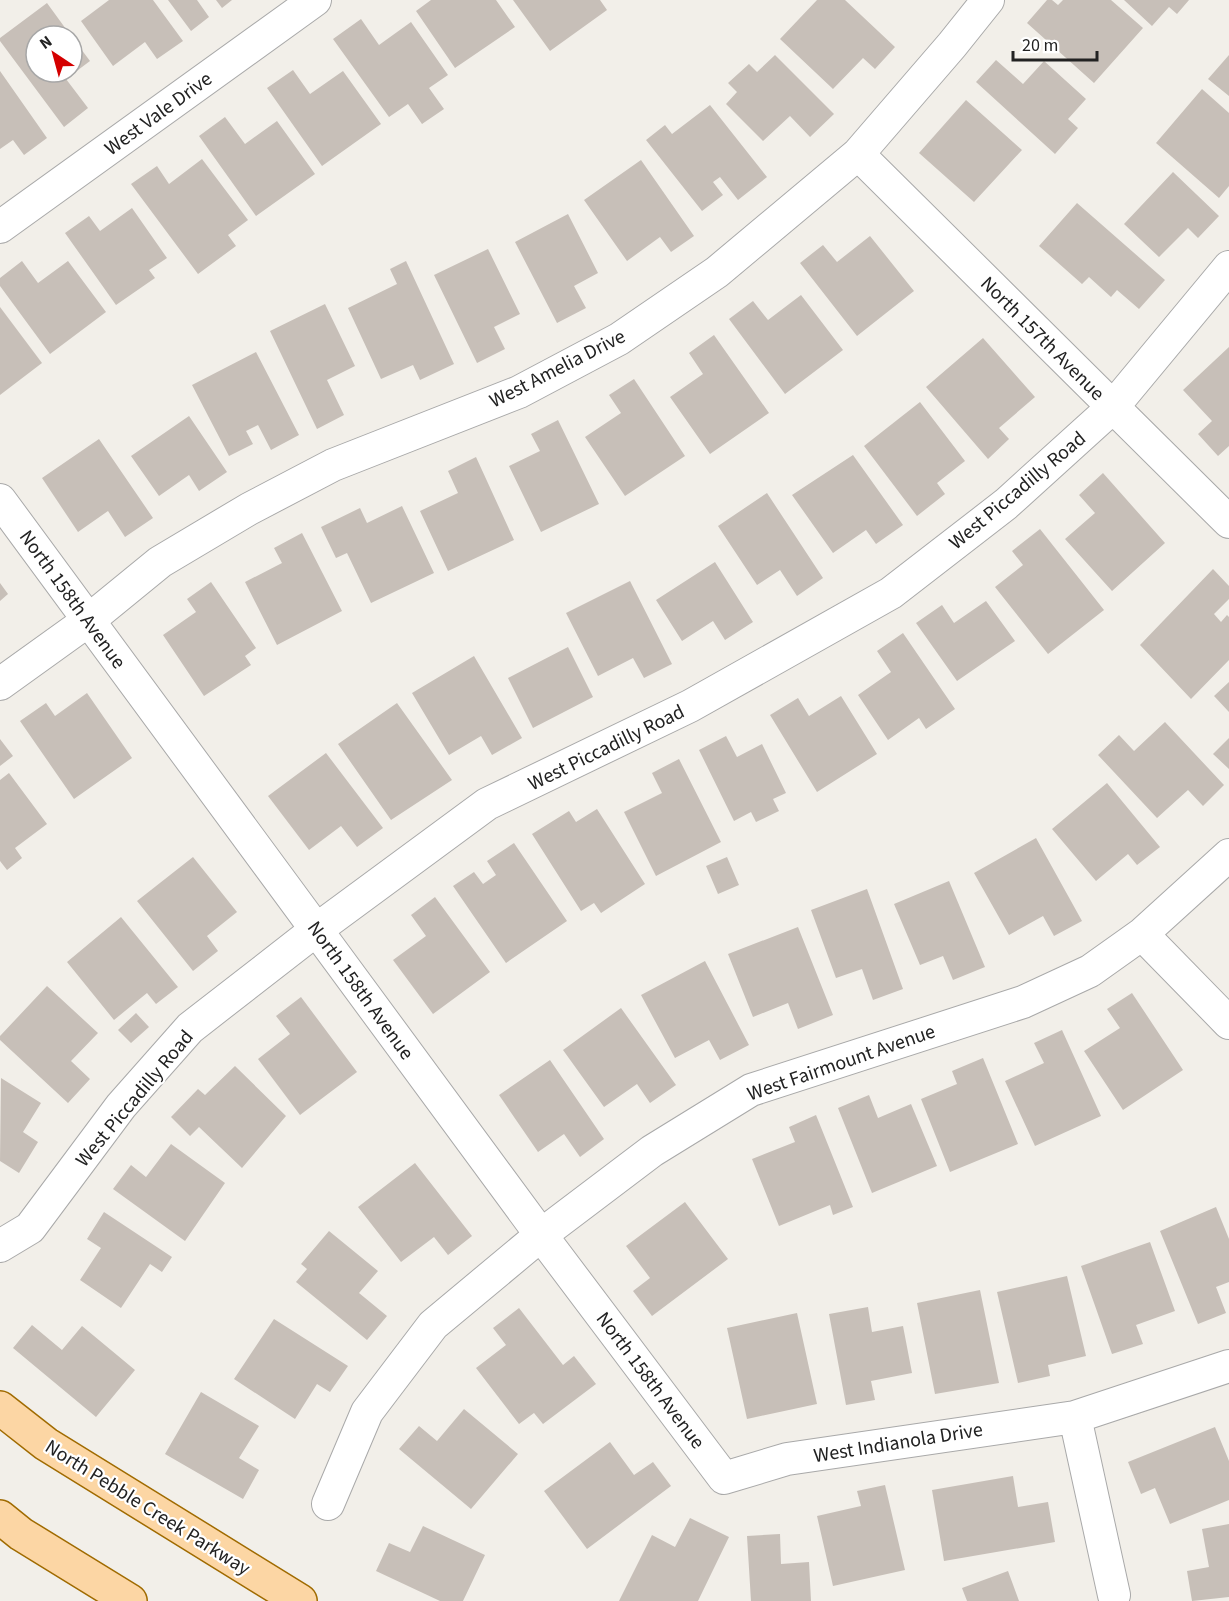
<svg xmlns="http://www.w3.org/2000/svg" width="1229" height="1601" font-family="'Source Sans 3',sans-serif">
	<rect width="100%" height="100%" fill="#f2efe9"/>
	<!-- building -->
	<path fill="#c7bfb8" d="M109,0H153L183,41L157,59L145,42L113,66L81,21Z
		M168,0H197L209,17L191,31Z
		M216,0H232L222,8Z
		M431,0H496L515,27L455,68L416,11Z
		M513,0H600L607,10L550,51Z
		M817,0H845L895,47L875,69L863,58L833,89L780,39Z
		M1047,0H1052L1058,5L1063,0H1111L1143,28L1094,83L1027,23Z
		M1124,0H1189L1177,14L1169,7L1152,26Z
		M47,3L71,36H36V72H72V37L90,61L66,79L88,108L64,127L0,41V38Z
		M361,19L379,45L411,22L448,75L429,88L444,109L422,124L408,104L389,117L333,39Z
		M775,55L834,114L810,137L790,116L763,141L726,104L737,92L728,83L749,64L757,72Z
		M1229,55V96L1208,79Z
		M996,60L1023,84L1044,61L1086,99L1068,119L1078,128L1055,154L976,82Z
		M293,70L310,94L343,71L381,124L322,166L267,88Z
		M0,71L47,138L24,155L13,140L0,149Z
		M1202,89L1229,113V186L1219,198L1156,143Z
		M966,100L1022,150L974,202L919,153Z
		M710,105L767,177L738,200L720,177L713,182L723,195L702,211L646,140L665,125L672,134Z
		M225,117L245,144L277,121L315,174L256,216L199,136Z
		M202,159L248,220L228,235L236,246L198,274L131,184L157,166L169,184Z
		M641,160L694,236L671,252L660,237L627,261L584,200Z
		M1173,172L1219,216L1198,238L1188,228L1159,257L1124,224Z
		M1077,203L1165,280L1139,309L1117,290L1111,297L1089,277L1082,284L1039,246Z
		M132,208L167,258L149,270L155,278L116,305L65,233L89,216L100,231Z
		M568,214L598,273L574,286L586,308L557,323L515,242Z
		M870,236L914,291L857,336L800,263L823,245L837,262Z
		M488,249L520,314L494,327L505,349L477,363L434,275Z
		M22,261L38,283L68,261L106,312L50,354L0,286V278Z
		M406,261L454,364L420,380L413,365L381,379L348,308L397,284L390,269Z
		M801,295L843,350L785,394L729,319L753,301L768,320Z
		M325,304L355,366L327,380L344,415L317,429L270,331Z
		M0,307L42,363L0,395Z
		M714,335L769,413L710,454L670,397L703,374L689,353Z
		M983,338L1035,397L999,428L1009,439L988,459L926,387Z
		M1229,347V446L1218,456L1198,434L1212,421L1183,390Z
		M256,352L299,435L271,450L258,425L246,431L253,444L229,456L192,385Z
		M634,379L685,456L625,496L585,437L621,413L609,395Z
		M920,402L965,461L937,483L945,494L917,516L864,446Z
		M189,416L227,472L199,491L189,475L159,496L131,456Z
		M558,420L599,504L541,532L509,466L540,451L531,434Z
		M99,439L153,518L125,537L108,511L78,532L42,478Z
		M853,455L903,525L876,544L866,530L833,553L792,495Z
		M476,457L514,540L448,571L420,511L458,493L448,471Z
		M1103,473L1165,543L1112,591L1065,539L1095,513L1079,495Z
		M767,493L823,578L797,596L780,570L757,585L718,526Z
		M402,506L434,573L371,603L347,553L336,558L321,527L360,508L367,523Z
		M1040,529L1104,610L1048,654L995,587L1023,565L1012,551Z
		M302,533L342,611L277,645L245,582L282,563L274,548Z
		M715,562L753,622L725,640L713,621L682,641L656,600Z
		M1213,569L1229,586V599L1214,614L1221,622L1227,615L1229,617V660L1191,699L1140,645Z
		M630,581L672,664L644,678L633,658L598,676L566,613Z
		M211,582L256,648L245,656L251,665L204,696L163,635L196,612L187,599Z
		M0,583L8,594L0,601Z
		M986,601L1015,641L957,681L916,623L942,605L954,623Z
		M903,633L955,709L926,729L919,718L888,740L858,695L891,672L877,651Z
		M568,647L593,697L533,728L508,678Z
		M474,656L522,738L492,755L481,736L449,755L412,693Z
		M1229,682V712L1214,696Z
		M87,693L132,758L74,799L20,721L46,703L55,716Z
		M841,696L877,754L817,792L770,715L798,698L809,716Z
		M397,703L452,780L391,820L338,744Z
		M1165,722L1224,785L1203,806L1188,790L1157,818L1098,755L1119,735L1134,751Z
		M726,736L737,757L762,744L786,793L773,799L779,811L756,822L751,812L734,821L699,750Z
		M1229,738V769L1213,754Z
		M0,739L13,756L0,766Z
		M326,753L383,828L357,847L341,826L309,850L268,796Z
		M679,759L721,842L656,876L624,812L662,793L652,773Z
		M9,773L47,824L15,848L22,858L7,870L0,861V780Z
		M1107,783L1160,847L1137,865L1128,854L1096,881L1052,829Z
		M597,809L645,884L601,913L594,903L581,911L532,834L569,811L576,822Z
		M1036,838L1082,921L1054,936L1043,916L1009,935L974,873Z
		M514,843L567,921L506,963L453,886L474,872L483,884L496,875L487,861Z
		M193,857L237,912L207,936L218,951L193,971L137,901Z
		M727,857L739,885L718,894L706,866Z
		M949,881L985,967L953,980L943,956L920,965L894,904Z
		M867,889L903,989L873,1000L862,969L836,978L811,910Z
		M435,897L490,972L433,1014L393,960L426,936L411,915Z
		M121,917L178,987L156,1004L147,993L114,1020L67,962Z
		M798,927L833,1015L798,1029L788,1003L753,1017L728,954Z
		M705,961L749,1045L720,1060L709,1040L675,1058L641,995Z
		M47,986L98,1033L71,1061L90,1079L68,1103L0,1040V1036Z
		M1132,993L1183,1070L1123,1110L1084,1051L1120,1028L1107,1009Z
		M301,997L357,1072L300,1115L258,1059L290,1034L276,1016Z
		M621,1008L676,1085L650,1103L637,1084L604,1107L563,1050Z
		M136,1013L149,1027L131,1043L118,1030Z
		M1062,1030L1101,1116L1035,1146L1005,1081L1044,1063L1034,1043Z
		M983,1058L1018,1144L950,1172L921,1099L957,1084L952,1071Z
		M550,1060L604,1139L580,1157L564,1134L538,1152L499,1095Z
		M235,1066L286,1116L242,1168L199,1127L190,1136L171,1117L198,1089L205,1095Z
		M1,1078L41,1103L23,1132L38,1142L19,1173L0,1161Z
		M869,1095L878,1118L911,1104L937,1166L872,1193L838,1108Z
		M816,1115L853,1207L833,1215L830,1205L779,1226L752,1159L795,1142L789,1127Z
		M171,1144L225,1183L185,1241L113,1189L131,1165L146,1177Z
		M415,1163L472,1236L448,1255L434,1237L401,1262L358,1207Z
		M685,1202L728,1259L652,1316L633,1291L650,1278L626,1246Z
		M1216,1207L1229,1239V1282L1216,1287L1226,1313L1198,1324L1160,1231Z
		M104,1212L172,1257L162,1272L150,1264L121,1308L80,1280L101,1248L87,1239Z
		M329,1231L378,1271L359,1293L387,1316L367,1340L296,1282L307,1269L301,1264Z
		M1150,1242L1175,1311L1136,1325L1143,1344L1112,1354L1081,1266Z
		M1067,1276L1086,1356L1048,1365L1050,1376L1018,1383L997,1292Z
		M980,1290L999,1383L935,1394L917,1303Z
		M868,1307L872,1332L903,1326L912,1373L871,1381L875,1400L846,1405L829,1314Z
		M519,1308L563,1365L574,1356L596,1384L543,1424L534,1413L519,1424L476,1368L506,1345L493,1328Z
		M797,1313L817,1404L747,1419L727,1328Z
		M274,1319L348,1366L330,1392L317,1384L295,1419L234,1379Z
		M32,1325L62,1350L82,1326L135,1370L96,1417L13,1348Z
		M201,1392L259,1426L239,1458L259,1470L243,1499L165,1454Z
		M464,1409L518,1454L471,1509L399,1449L419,1426L437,1441Z
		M1215,1427L1229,1461V1500L1170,1524L1155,1488L1141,1494L1128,1462Z
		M610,1442L634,1475L653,1462L671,1486L587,1549L544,1491Z
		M1013,1476L1018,1507L1048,1502L1055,1542L944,1561L932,1490Z
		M885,1485L905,1570L833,1586L817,1516L861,1506L857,1491Z
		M690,1518L729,1537L698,1601H619L652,1535L675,1547Z
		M1229,1524V1597L1192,1601L1187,1571L1209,1567L1202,1529Z
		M423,1526L485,1555L463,1601H440L376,1571L389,1543L410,1552Z
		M780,1534L781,1564L809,1562L811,1601H751L747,1536Z
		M1008,1571L1019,1601H967L962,1588Z"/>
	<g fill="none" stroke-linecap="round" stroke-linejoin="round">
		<defs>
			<path id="street" d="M858,154L1229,522
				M0,227L315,0
				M0,500L541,1235L724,1478L787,1459L1075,1417L1229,1366
				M0,684L89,620L160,562L249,509L333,465L519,392L619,339L717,272L858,154L952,45L988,0
				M1142,934L1229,1023
				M0,1246L30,1228L121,1106L190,1028L316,930L487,804L690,706L891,593L1006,504L1112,408L1229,267
				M1075,1417L1114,1595
				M328,1504L367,1412L433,1325L541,1235L652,1151L751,1090L1023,1002L1090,971L1142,934L1229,855"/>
			<path id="primary" d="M0,1408L46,1444L300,1601
				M0,1517L21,1534L130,1601"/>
		</defs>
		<!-- street casing -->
		<use href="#street" stroke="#a9a9a9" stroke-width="34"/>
		<!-- primary casing -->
		<use href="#primary" stroke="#a06b00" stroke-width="36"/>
		<!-- street -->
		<use href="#street" stroke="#fff" stroke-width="32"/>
		<!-- primary -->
		<use href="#primary" stroke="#fcd6a4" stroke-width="33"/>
	</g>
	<g text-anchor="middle" stroke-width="4.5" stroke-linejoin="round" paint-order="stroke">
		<!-- street labels -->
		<g font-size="20" fill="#222" stroke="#fff">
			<text transform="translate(158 113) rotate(-36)" y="7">West Vale Drive</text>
			<text transform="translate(1043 338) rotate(45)" y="7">North 157th Avenue</text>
			<text transform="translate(557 368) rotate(-27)" y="7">West Amelia Drive</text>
			<text transform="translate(1017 490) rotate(-40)" y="7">West Piccadilly Road</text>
			<text transform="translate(73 599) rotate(54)" y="7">North 158th Avenue</text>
			<text transform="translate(606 747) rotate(-26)" y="7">West Piccadilly Road</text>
			<text transform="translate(361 990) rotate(54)" y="7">North 158th Avenue</text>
			<text transform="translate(841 1062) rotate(-19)" y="7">West Fairmount Avenue</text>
			<text transform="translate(134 1098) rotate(-50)" y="7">West Piccadilly Road</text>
			<text transform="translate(651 1380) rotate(53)" y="7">North 158th Avenue</text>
			<text transform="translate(898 1442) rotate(-9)" y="7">West Indianola Drive</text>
			<text transform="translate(148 1507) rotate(32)" y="7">North Pebble Creek Parkway</text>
		</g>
	</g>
	<!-- north arrow -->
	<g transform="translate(54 54) rotate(324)"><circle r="28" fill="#ffffff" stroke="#a7a7a7" stroke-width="1.5"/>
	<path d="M0-4.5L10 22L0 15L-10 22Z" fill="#d40000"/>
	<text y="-9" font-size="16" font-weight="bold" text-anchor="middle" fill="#222222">N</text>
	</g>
	<!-- scale -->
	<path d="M1013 51v9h84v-9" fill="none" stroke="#222222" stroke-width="3"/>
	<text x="1022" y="51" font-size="18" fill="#222222" stroke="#ffffff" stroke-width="4.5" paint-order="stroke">20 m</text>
</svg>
